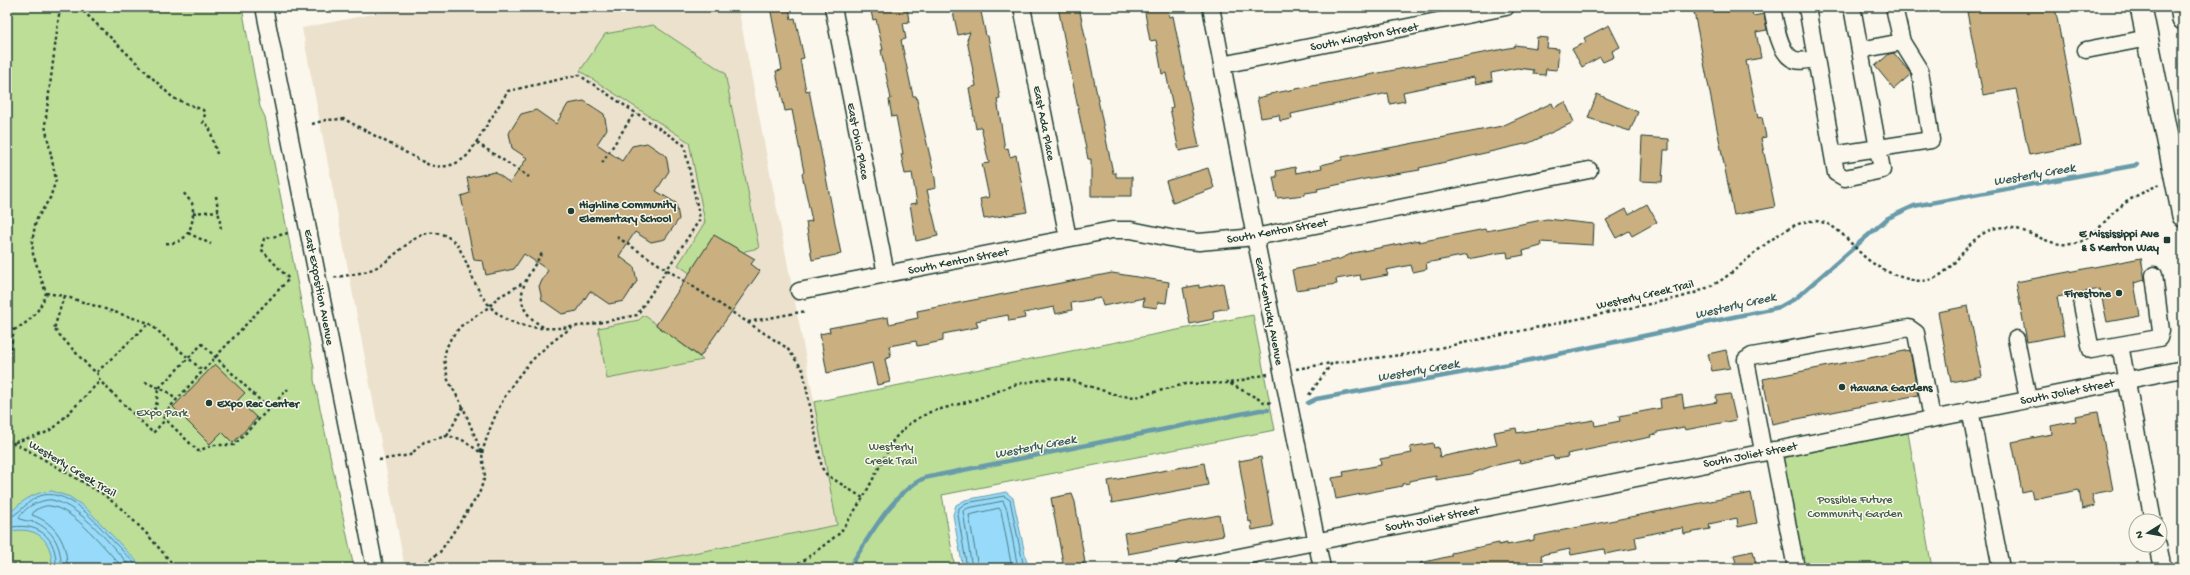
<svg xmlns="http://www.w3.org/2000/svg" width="2190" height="575" font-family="'Gochi Hand',sans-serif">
	<rect width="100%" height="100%" fill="#fbf7ec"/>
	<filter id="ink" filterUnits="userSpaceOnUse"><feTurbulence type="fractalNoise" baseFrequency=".025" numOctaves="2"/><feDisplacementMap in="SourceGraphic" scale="8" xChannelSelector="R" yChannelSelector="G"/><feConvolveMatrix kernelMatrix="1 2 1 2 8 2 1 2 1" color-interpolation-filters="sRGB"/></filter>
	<g filter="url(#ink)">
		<!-- built -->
		<path fill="#ece1cc" d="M408,7H738L838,525L617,568H405L302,28Z"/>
		<!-- green -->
		<path fill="#bdde97" stroke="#6e8e66" d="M7,7H242L260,107L265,117L314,368V380L354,568H7Z
			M653,25L725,73L759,248L745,251L716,291L678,265L705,222L689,142L580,71L605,34Z
			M644,315L703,360L607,379L598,328L639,320Z
			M1253,315L1275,430L942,495L955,568H617L837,525L814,402Z
			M1908,433L1932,568H1803L1781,458Z"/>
		<!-- water -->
		<path fill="#97daf9" stroke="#679baa" d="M52,491L70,497L86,508L143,568H52C53,538 35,525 7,532V516C21,502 32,492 52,491Z
			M1006,492L1013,498L1028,568H963L953,515L956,505L965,500Z"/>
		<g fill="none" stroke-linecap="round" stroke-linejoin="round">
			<!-- shore -->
			<path stroke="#4f7c83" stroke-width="1" d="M7,518C18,517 28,498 43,495C71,490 96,523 113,541C121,550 131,558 138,568
				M7,528C37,521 58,536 56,568
				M61,568C62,549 55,532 37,523C31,520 24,522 19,518C21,513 29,506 34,504C40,502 46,499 52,500C83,507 111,546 132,568
				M67,568C68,544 56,523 32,515L35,510C40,508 45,505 50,506C75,509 106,550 123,568
				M967,568L958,515L959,508L966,503L1004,496L1010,500L1024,568
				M972,568L963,511L968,508L1003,501L1007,510L1018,568
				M978,568L969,515L999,508L1001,511L1012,568"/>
			<!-- stream -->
			<path stroke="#679baa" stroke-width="4.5" d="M1308,403L1316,399L1521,362L1780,307L1796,298L1888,218L1914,206L2137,165
				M849,568C869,538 891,494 924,478L1260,410H1268"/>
		</g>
		<!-- building -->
		<path fill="#caaf80" stroke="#1f3d34" d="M770,7H789L791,19L795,18L804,58L800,59L806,91L809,90L841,254L812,260L806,222L812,221L802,174L804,172L792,110L785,111L780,87H779L776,71L782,70Z
			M870,7H907L909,22L903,23L906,39L901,40L913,96H916L935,178L936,188L927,190L938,236L916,241L910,204L917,203L912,173L905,174L901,154H903L896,116L892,117L889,100L891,99L881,50H883L876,19L873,20Z
			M952,7H980L986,36H988L1000,98L997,99L1005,149L1008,148L1010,157L1016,155L1027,212L984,219L980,199L989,197L982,164L989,163L981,127L976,129L969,88L976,86L967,40L970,32L958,35Z
			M1058,7H1079L1113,173H1116V177H1132V196H1091V159H1088Z
			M1144,7H1163V10L1168,9L1169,17L1173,16L1199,147L1179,151L1170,108L1173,107L1166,73L1162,74L1156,40L1150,41Z
			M1693,7H1751L1753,16L1764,14L1767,30L1756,32L1761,58L1746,61L1758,118L1762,117L1766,137L1761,138L1775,207L1734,215Z
			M1992,7H2055L2081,145L2029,155L2016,89L1983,95L1967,12Z
			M1609,25L1620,47L1612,51L1614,57L1603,62L1600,57L1582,67L1572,49L1586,42L1584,38Z
			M1537,37L1548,38L1547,48L1559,49L1557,70L1546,69L1545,75L1533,74L1534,70L1517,68L1491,73L1492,81L1476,84L1474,77L1403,92L1405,101L1390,104L1388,93L1291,114L1292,119L1280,121L1279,115L1261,118L1257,98L1270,95V94L1514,47L1515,45L1536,48Z
			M1894,53L1911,74L1894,89L1875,66L1889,54Z
			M1597,94L1638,112L1630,131L1588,118Z
			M584,101L604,114L607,129L597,144L622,161L632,146L647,143L666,156L669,171L656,191L676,203L679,219L665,239L651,242L635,232L619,256L634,267L637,281L624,301L609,304L590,291L577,311L562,314L542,300L539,286L548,270L524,254L514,269L486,275L483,261L474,260L461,196L470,193L467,178L495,172L510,183L527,158L512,148L509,133L521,114L536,110L556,124L568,104Z
			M1565,102L1574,122L1529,143L1419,168L1420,170L1365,179L1317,189L1318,191L1305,193V195L1277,198L1273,177H1277L1276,171L1295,167L1296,173L1322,168L1321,165L1342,160V157L1502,126L1552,103L1554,108Z
			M1642,137L1669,139V150H1664L1662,182L1640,181Z
			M1208,168L1214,188L1173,203L1166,181Z
			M1647,204L1657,222L1632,236L1629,231L1616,238L1606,220L1626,209L1629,214Z
			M1547,219L1594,224L1593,245L1540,242L1541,246L1523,251L1524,255L1508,258L1507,252L1498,253L1468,259L1467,255L1426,263L1427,269L1413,272L1411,265L1386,270L1388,275L1361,280L1360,275L1336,279L1337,284L1296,290L1292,270L1316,265L1315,264L1340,259L1353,253L1419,240V242L1485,229L1486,231Z
			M714,235L755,259L751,264L760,271L700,357L656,325Z
			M2141,258L2145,280L2134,283L2140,316L2107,322L2100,289L2057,297L2064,335L2027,342L2016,282Z
			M1112,273L1169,282L1166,303L1158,302L1157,308L1143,306L1144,298L1103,306L1101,298L1071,303L1072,310L1056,314L1054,307L1024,313L1025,318L1009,321L1008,315L976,321L978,327L943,334V341L917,346L916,341L889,346L891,357L885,359L890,382L877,385L872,363L827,373L820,334L830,332L829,328L888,317L889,324L918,318L917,311Z
			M1223,283L1228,308L1213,311L1214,319L1190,324L1183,288L1199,285V288Z
			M1968,306L1982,376L1951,382L1938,312Z
			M1726,350L1730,368L1712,371L1708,354Z
			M1910,350L1918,395L1772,424L1763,379Z
			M215,364L245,393L238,400L257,418L233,443L222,432L210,444L173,407Z
			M1730,394L1736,420L1685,430L1684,427L1657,432V434L1650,435L1651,437L1567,454L1568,457L1554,459L1553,456L1520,463L1519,460L1492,466L1471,474L1436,480V476L1409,481L1410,483L1402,484V486L1336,499L1332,478L1344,476L1343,472L1381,465L1380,459L1412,453L1410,447L1433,443L1434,448L1438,447L1440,457L1497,445L1494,432L1516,428L1517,433L1594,420L1595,426L1620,421L1619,416L1661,408L1660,399L1682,395L1684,408L1717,402L1716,396Z
			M2098,412L2113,490L2092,494L2095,506L2082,509L2079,490L2033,499L2031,490L2022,492L2012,442L2052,434L2051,426L2076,421L2075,416Z
			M1261,457L1273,526L1252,530L1251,521L1249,522L1239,461Z
			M1204,463L1208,485L1112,503L1108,481Z
			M1751,493L1757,523L1738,527L1737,518L1709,524L1710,529L1684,534L1683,528L1670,530L1635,537L1637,548L1605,554L1604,549L1571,555L1570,549L1541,555L1544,568H1420V563L1451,556V553L1499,543V545L1507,543V545L1534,540V536Z
			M1072,494L1075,502L1085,563L1077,565V568H1064L1051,498Z
			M1219,515L1223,536L1128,554L1124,533Z
			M1753,551L1757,568H1737L1734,555Z"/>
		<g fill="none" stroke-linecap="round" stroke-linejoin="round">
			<defs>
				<path id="minor" d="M264,7L375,568
					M833,7L886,274
					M1022,7L1068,238
					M1211,7L1255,237L1322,568
					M1772,7C1775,21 1778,49 1791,58C1798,63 1808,60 1816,58
					M1807,7L1836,173L1845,178L1882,170L1852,7
					M1860,50L1902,42L1894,7
					M2086,50L2148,38
					M1222,65L1506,7
					M1833,155L1931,140L1920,71L1902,42
					M799,291L1112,230H1131L1180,240L1199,242L1255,237L1589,170
					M2082,305L2091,350L2159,338L2161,331L2154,275
					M2016,339L2028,399
					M2120,345L2153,521
					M1970,410L2001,568
					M1773,450L1796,568
					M1763,451L1746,360L1752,356L1909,328L1916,333L1932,418
					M2158,545L2163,568
					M1184,568L2183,369"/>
				<path id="major" d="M2141,7L2183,216
					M2181,7L2183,19"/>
			</defs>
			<!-- minor casing -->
			<use href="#minor" stroke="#1f3d34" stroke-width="19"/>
			<!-- major casing -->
			<use href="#major" stroke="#1f3d34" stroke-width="24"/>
			<!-- path -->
			<path stroke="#1f3d34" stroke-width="2.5" stroke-dasharray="3 3" stroke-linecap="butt" d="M79,7L173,98L203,110L205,114L203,123L209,126L217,154
				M312,124L326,120L344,119L429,165C445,169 457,165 469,154L508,91L579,75L684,145L700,219L637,315C594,323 521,345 489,305C473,287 469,263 456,243C423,214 403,254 377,267C363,274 347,275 332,278
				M477,143L529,177
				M602,163L635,112
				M216,196L221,229
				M193,213L219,211
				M188,233L211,244
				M288,233L264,239L261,249L289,279C246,324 203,370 162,416L198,451L213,445H234L288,389
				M617,237L787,348L803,370L822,468L827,475L863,498
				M166,243C188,246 196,222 192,203L182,191
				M46,293L64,296L149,323L203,371
				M64,296L54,329L91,369L97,372L100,381L153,433L165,420
				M748,322L806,311
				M7,326L14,330L7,367
				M543,327C506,304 525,280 543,252
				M14,330C31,321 40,311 46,293L33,254L32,242L36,220L50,198L56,180L45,125L60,7
				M1296,369L1331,363
				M97,372L149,323
				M145,382L168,392L176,400
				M1230,383L1268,374
				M1309,395L1332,363L1410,354L1678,298C1693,294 1707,289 1720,281C1746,264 1779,225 1810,221C1836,219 1849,244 1866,258C1879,269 1895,276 1912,280C1949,287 1959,247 1984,233C2017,214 2040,248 2071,244C2093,242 2104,219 2120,207C2132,197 2146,191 2160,184
				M137,417L156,408L158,389L202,344L269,409
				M447,436L463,407
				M7,440L33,453L103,494L124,511L147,534L176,568
				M15,442L45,433L55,427L100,381
				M482,453C499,395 523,360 574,326
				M379,460L410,455L424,442L447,436L461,439L480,452
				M1301,561L1302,568
				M414,568L424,564L440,552L479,494L485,476L482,454L463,407L448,380L444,359L446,349L451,338L461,326L489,307L497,298L523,283
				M794,568L840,533L863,498L894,439L910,423L930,412L974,400L1017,384L1051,378L1070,380L1120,396L1136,397L1185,384L1229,383L1264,402L1271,403
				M1282,568L1296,566L1302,568"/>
			<!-- minor -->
			<use href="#minor" stroke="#fbf7ec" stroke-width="16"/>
			<!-- major -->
			<use href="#major" stroke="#fbf7ec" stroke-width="21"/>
		</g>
	</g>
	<!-- markers -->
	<g fill="#1f3d34" stroke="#fbf7ec" stroke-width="1.5">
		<circle cx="571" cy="211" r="4"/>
		<rect x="2163" y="236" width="8" height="8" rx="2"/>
		<circle cx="2119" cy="293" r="4"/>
		<circle cx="1842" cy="387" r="4"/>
		<circle cx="209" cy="403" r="4"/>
	</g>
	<g text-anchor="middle" stroke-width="3" stroke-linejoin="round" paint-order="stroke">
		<!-- street labels -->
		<g font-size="12" fill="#1f3d34" stroke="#fbf7ec">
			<text transform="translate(1364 36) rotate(-11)" y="4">South Kingston Street</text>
			<text transform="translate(1045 123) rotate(79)" y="4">East Ada Place</text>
			<text transform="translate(859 141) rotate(79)" y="4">East Ohio Place</text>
			<text transform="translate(1277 230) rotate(-10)" y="4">South Kenton Street</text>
			<text transform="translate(958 260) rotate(-11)" y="4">South Kenton Street</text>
			<text transform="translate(320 287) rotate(79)" y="4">East Exposition Avenue</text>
			<text transform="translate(1645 294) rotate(-13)" y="4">Westerly Creek Trail</text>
			<text transform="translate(1270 311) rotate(79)" y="4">East Kentucky Avenue</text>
			<text transform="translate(2067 391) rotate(-11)" y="4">South Joliet Street</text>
			<text transform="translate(1750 454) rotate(-11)" y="4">South Joliet Street</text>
			<text transform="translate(73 468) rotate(31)" y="4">Westerly Creek Trail</text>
			<text transform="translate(1432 518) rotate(-11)" y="4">South Joliet Street</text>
		</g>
		<!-- poi labels -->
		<g font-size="12" font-weight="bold" fill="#1f3d34" stroke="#fbf7ec" text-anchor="start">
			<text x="579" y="208">Highline Community<tspan x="579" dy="14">Elementary School</tspan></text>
			<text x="2159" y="237" text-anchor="end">E Mississippi Ave<tspan x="2159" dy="14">&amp; S Kenton Way</tspan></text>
			<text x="2111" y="297" text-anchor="end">Firestone</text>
			<text x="1850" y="391">Havana Gardens</text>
			<text x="217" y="407">Expo Rec Center</text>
		</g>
		<!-- park labels -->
		<g font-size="12" fill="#3f5d48" stroke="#fbf7ec">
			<text x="162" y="416">Expo Park</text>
			<text x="891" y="450">Westerly<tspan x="891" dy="14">Creek Trail</tspan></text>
			<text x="1855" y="503">Possible Future<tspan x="1855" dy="14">Community Garden</tspan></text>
		</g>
		<!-- water labels -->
		<g font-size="13" font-style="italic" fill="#375c5b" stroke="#fbf7ec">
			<text transform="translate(2034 173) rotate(-10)" y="5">Westerly Creek</text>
			<text transform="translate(1735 304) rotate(-13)" y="5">Westerly Creek</text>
			<text transform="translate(1418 369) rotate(-10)" y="5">Westerly Creek</text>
			<text transform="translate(1035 445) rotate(-11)" y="5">Westerly Creek</text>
		</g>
	</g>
	<!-- margin -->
	<rect width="2190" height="575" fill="none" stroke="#fbf7ec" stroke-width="24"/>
	<rect x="12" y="12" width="2166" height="551" fill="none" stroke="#1f3d34" stroke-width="1.5" filter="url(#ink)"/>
	<!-- north arrow -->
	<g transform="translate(2148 533) rotate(259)"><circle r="19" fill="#fbf7ec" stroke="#a3ada2"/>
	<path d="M0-3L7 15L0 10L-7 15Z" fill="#1f3d34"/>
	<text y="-6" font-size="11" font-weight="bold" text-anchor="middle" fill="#1f3d34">N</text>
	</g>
</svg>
